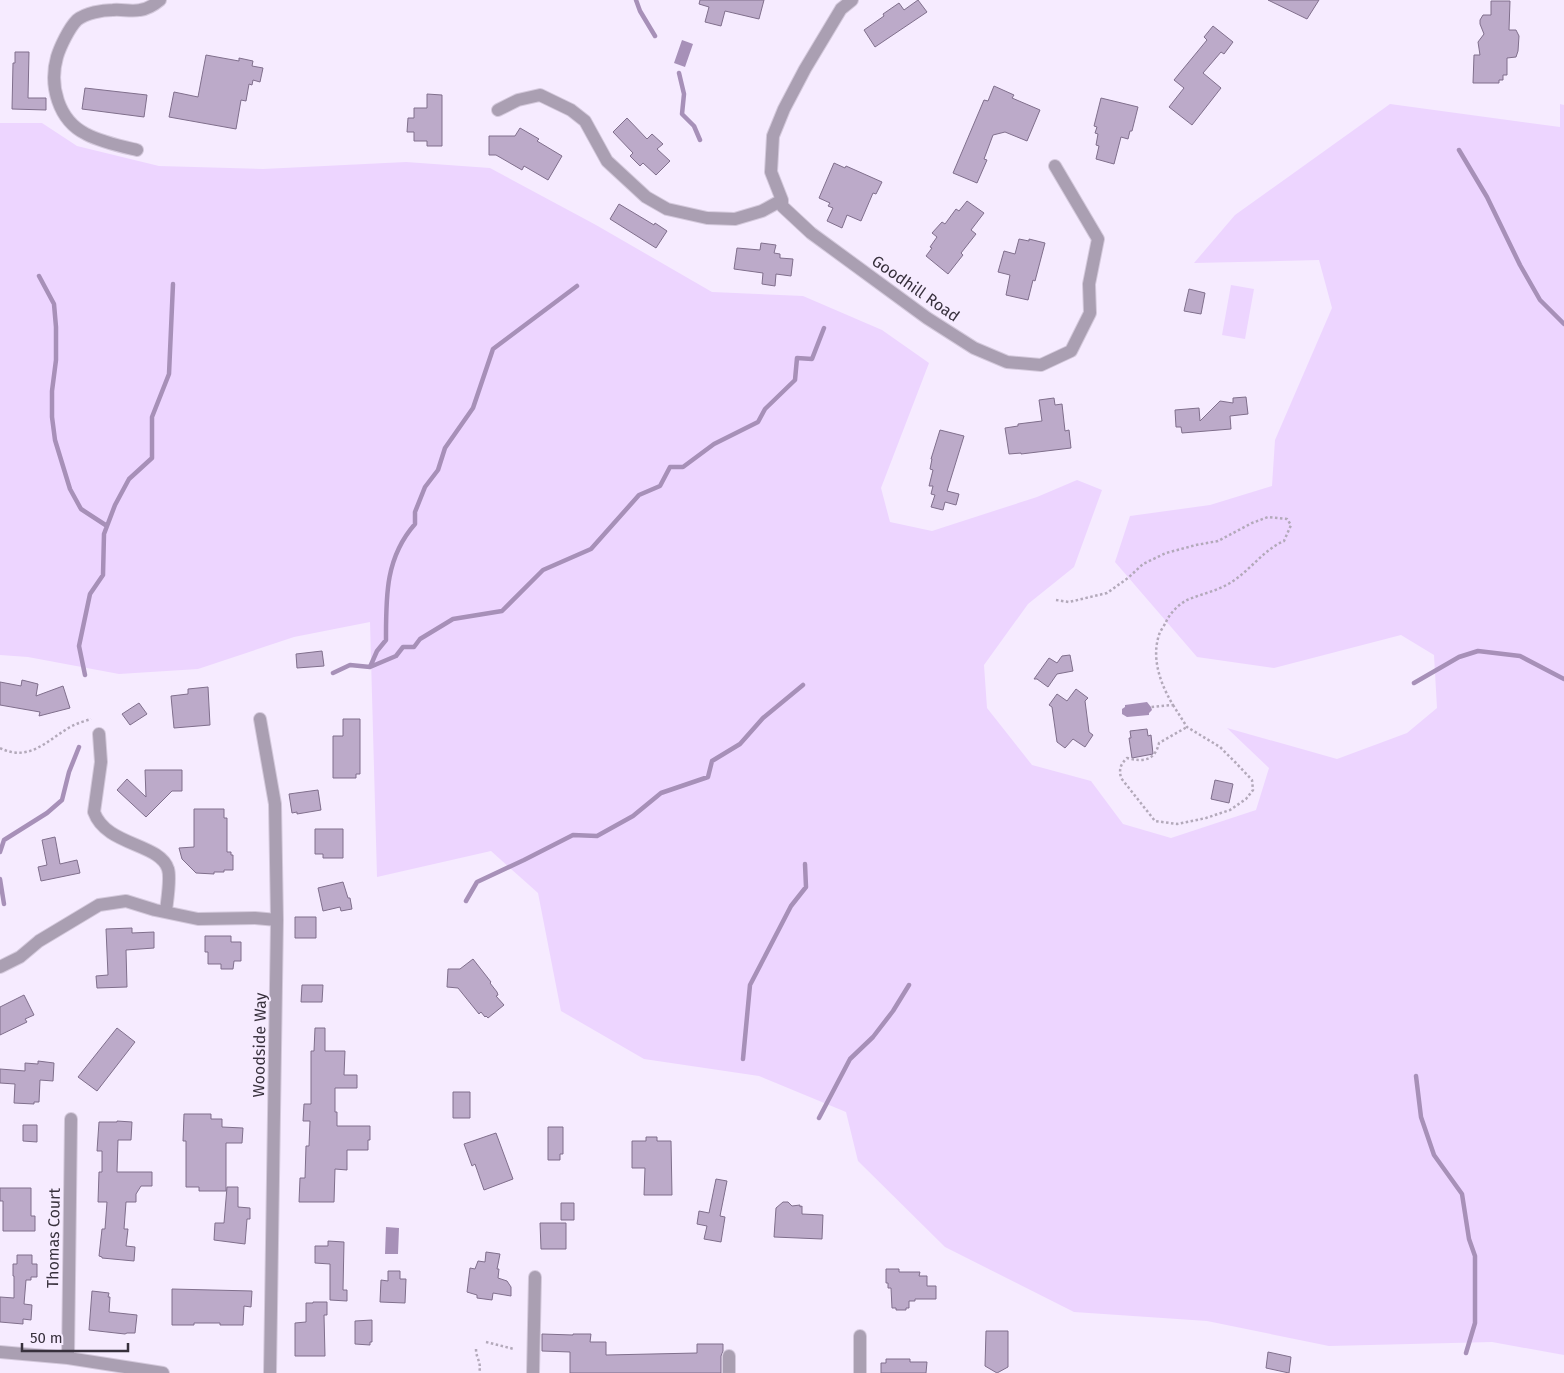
<svg xmlns="http://www.w3.org/2000/svg" width="1564" height="1373" font-family="'Fira Sans',sans-serif">
	<rect width="100%" height="100%" fill="#f6ebff"/>
	<!-- green -->
	<path fill="#edd5ff" d="M1390,104L1560,127V104L1564,105V1355L1492,1342L1329,1346L1207,1321L1074,1312L945,1247L858,1161L846,1112L759,1076L644,1059L561,1011L538,893L491,851L377,877L370,622L294,637L198,669L119,674L28,657L0,655V123H42L77,146L159,166L263,169L406,162L490,168L596,225L712,292L803,296L882,330L929,363L881,488L890,522L932,531L1037,497L1077,480L1102,490L1074,567L1028,604L984,665L987,708L1032,765L1091,781L1123,824L1171,838L1256,810L1269,768L1227,728L1337,759L1407,733L1437,708L1434,655L1401,635L1274,668L1197,657L1115,562L1130,516L1210,505L1272,486L1275,440L1332,308L1319,260L1194,263L1235,215Z
		M1231,285L1254,289L1245,339L1222,335Z"/>
	<!-- water -->
	<path fill="#a790b8" d="M682,40L693,44L685,67L674,63Z
		M1147,702L1151,707L1152,710L1149,713V715L1127,717L1122,714V709L1125,707V705Z
		M386,1227L399,1228L398,1254H385Z"/>
	<g fill="none" stroke-linecap="round" stroke-linejoin="round">
		<!-- stream -->
		<path stroke="#a790b8" stroke-width="4.5" d="M636,0L640,11L655,36
			M679,73L684,94L682,114L694,126L700,140
			M1459,150L1487,197L1520,265L1540,300L1564,324
			M39,276L54,304L56,327V360L52,391V417L55,440L70,489L81,509L107,526
			M370,667L377,651L386,640C386,597 385,558 415,524V512L425,487L438,470L445,448L473,408L493,349L577,286
			M333,673L350,665L370,667L396,656L403,647H414L420,639L453,619L502,611L543,570L591,549L639,495L660,486L670,467H683L714,444L758,422L765,409L795,380L797,358L812,359L824,328
			M85,675L79,646L90,594L103,575L104,534L115,505L129,479L152,458V417L169,374L173,284
			M1414,683L1459,657L1478,651L1520,656L1564,679
			M0,852L4,840L47,813L62,800L69,772L79,747
			M0,879L4,904
			M466,901L477,882L524,860L573,835L597,836L633,816L661,793L708,777L712,761L740,744L763,718L803,685
			M743,1059L750,985L791,906L806,887L805,864
			M1416,1076L1421,1117L1434,1155L1462,1194L1469,1239L1475,1256V1323L1466,1353
			M819,1118L850,1059L873,1037L893,1011L909,985"/>
	</g>
	<!-- building -->
	<path fill="#bcaac9" stroke="#806f8c" d="M700,0H764L759,19L725,11L721,26L705,22L709,7L699,4Z
		M918,0L927,12L875,47L864,30L884,16L883,14L899,3L904,10Z
		M1268,0H1319L1307,19Z
		M1491,1H1510L1509,30H1516L1519,36L1518,51L1516,57L1507,58V75H1503V80H1499V83H1473L1474,55H1480L1478,42L1484,34L1480,24V20L1483,15H1491Z
		M1213,26L1233,42L1224,54L1221,52L1203,73L1221,88L1192,125L1169,107L1184,88L1174,80L1207,40L1204,37Z
		M15,52H29L28,98H46V110L12,109L13,63H15Z
		M206,55L239,61V58L253,61L252,66L263,68L260,82L253,80L252,85L249,84L246,101L241,100L236,129L169,117L174,92L198,97Z
		M994,86L1014,95L1012,98L1040,110L1027,141L1005,132L993,135L984,159L987,160L977,183L953,173L984,100L988,101Z
		M85,88L147,95L144,117L82,109Z
		M427,94L442,95V146H427V141H414V132H407L408,118H414V108H427Z
		M1101,98L1138,107L1132,131H1130L1128,139L1121,137L1114,164L1096,159L1099,146L1096,145L1098,134L1095,133L1097,127L1094,126Z
		M627,118L647,139L652,134L663,144L657,149L670,161L656,175L643,163L640,166L630,156L633,153L613,132Z
		M520,128L539,139L537,141L562,156L548,180L524,166L522,170L496,155H489V136H515Z
		M834,163L845,168L846,166L882,182L876,194L873,193L861,221L847,215L842,228L827,221L833,208L828,206L830,203L819,198Z
		M967,201L984,213L971,230L976,234L961,253L963,255L948,274L926,256L932,248L930,247L937,237L932,233L942,222L945,224L956,209L959,211Z
		M619,204L654,225L655,223L667,231L656,248L610,219Z
		M1019,239L1029,241V239L1045,243L1035,281L1033,280L1028,300L1006,295L1010,275L998,272L1004,251L1015,254Z
		M761,243L776,245L774,253L780,254V258L793,259L791,276L776,274L775,286L762,284L763,273L734,269L737,248L760,250Z
		M1189,289L1205,293L1201,314L1184,311Z
		M1246,397L1248,414L1230,416L1231,429L1182,433L1181,427H1176L1175,410L1199,408L1200,421L1220,401L1233,403V398Z
		M1054,398L1055,405L1062,404L1065,431L1069,430L1071,448L1021,454V453L1009,454L1005,428L1018,426V424L1042,421L1039,400Z
		M940,430L964,436L947,491L959,494L956,505L945,502L943,510L931,507L935,495L931,494L933,486H929L933,470L930,469L932,459H931Z
		M322,651L324,666L297,668L296,654Z
		M1070,655L1073,671L1057,674L1048,687L1037,679H1034L1049,658L1057,663L1062,656Z
		M22,680L38,684L36,696L63,686L70,708L39,716L40,712L0,705V682L21,686Z
		M208,687L210,725L174,728L171,696L188,694V689Z
		M1076,689L1088,698L1085,701L1089,732L1093,735L1085,747L1073,739L1065,748L1057,742L1052,707L1049,705L1057,694L1067,701Z
		M139,703L147,714L130,725L122,714Z
		M343,719H360V774H356V778H333V736H343Z
		M1147,729L1148,736L1151,735L1153,754L1132,758L1129,738H1131L1130,731Z
		M145,770H182V791H172L146,817L117,790L127,779L146,797Z
		M1215,780L1233,784L1229,803L1211,799Z
		M318,790L321,810L297,814V812L292,813L289,794Z
		M194,809H224V818H227V852H231V855H233V870H224V872H214V874L196,873L182,859L179,848L194,847Z
		M315,829H343V858H323V854H315Z
		M55,837L60,864L77,860L80,873L41,881L38,867L47,865L42,840Z
		M343,882L348,898H350L352,909L341,911L340,907L323,911L318,888Z
		M295,917H316V938H295Z
		M132,928V933L154,932V948L126,950L127,987L97,988L96,976L108,975L106,929Z
		M205,936H231V942H241V961H234L233,969H221V964H208V952H205Z
		M473,959L491,982L490,983L497,992L498,995L496,996L504,1005L488,1018L486,1016L485,1017L481,1012L479,1014L458,988L447,987L448,969H460Z
		M302,985H323L322,1002H301Z
		M24,995L34,1015L25,1019L27,1022L0,1035V1007Z
		M117,1028L135,1042L97,1091L78,1077Z
		M315,1028H325V1051H345L344,1075H357V1088H335V1112H337V1126H370V1140H368V1150H347V1170L335,1169L334,1202H299L300,1178H305L306,1146H309L310,1121H303L304,1104H311V1051H314Z
		M38,1061L54,1063L53,1081L40,1080L39,1102H34V1104L14,1103L15,1084L0,1083V1069L25,1071V1063L38,1064Z
		M453,1092H470V1118H453Z
		M184,1114H211V1119H222V1127L243,1128L242,1143H226V1191H199V1187H186V1141H183Z
		M117,1121L132,1122L131,1140H118L117,1172H152V1186H141L136,1194V1202H126L124,1229H128L126,1246L135,1247L134,1261L102,1258V1257L99,1256L102,1229H105L107,1202H98L99,1172H102V1151H97L99,1122H117Z
		M23,1125H37V1142L23,1141Z
		M548,1127H563V1154H560V1160H548Z
		M496,1133L513,1179L484,1190L475,1164L472,1166L464,1144Z
		M646,1137H657V1141H671L672,1195H644L645,1168H632V1141H646Z
		M716,1179L727,1181L720,1216L725,1217L721,1242L704,1239L707,1226L697,1224L699,1211L709,1213Z
		M227,1187H238V1207L250,1208V1219H247L245,1244L214,1240L215,1223H224Z
		M0,1188H31V1216H35V1231H3V1201H0Z
		M783,1202H788L792,1206L800,1205V1207L802,1206V1214L823,1215L822,1239L774,1237L776,1208Z
		M561,1203H574V1220H561Z
		M540,1223H566V1249H541Z
		M328,1241L344,1242L343,1290H347V1301L330,1300V1264L315,1263V1246H328Z
		M486,1252L500,1254L497,1269H499L498,1278L507,1281L511,1287V1296L493,1293L492,1300L477,1298V1295L467,1292L470,1268L475,1269L478,1261L485,1262Z
		M17,1255H32V1264H37V1277H31V1280H26L24,1304L32,1305L31,1320L23,1319V1324L0,1322V1297L14,1298V1276H13V1264H17Z
		M886,1269H899V1272H920L919,1276H927V1286H936V1299H915V1301H909V1308H906V1310H896V1308H892L891,1288H888V1283H886Z
		M388,1271H400V1279H406L405,1303L380,1302L381,1280L388,1281Z
		M172,1289L252,1291L251,1307L244,1306L243,1325H220V1323H194V1325H172Z
		M92,1291L109,1293L108,1297H110L109,1312L137,1315L135,1333H127L125,1334L89,1330Z
		M313,1302H327V1315H324L325,1356H295V1323L306,1322V1303H313Z
		M372,1320V1342H370V1345L355,1344V1321Z
		M986,1331H1008V1367L997,1373L985,1366Z
		M542,1334L573,1335V1334H591L590,1342H606V1355L697,1353V1344H723V1351L721,1356V1373H570V1352L542,1351Z
		M1268,1352L1291,1357L1289,1373L1266,1368Z
		M886,1359H910V1362H927L926,1373H881V1363H886Z"/>
	<g fill="none" stroke-linecap="round" stroke-linejoin="round">
		<defs>
			<path id="minor" d="M852,0L841,9L805,69L784,109L773,136L771,172L782,200V206L811,233L927,318L974,348L1007,362L1041,365L1071,351L1090,313L1089,284L1098,239L1055,166
				M498,110L518,100L540,95L571,110L585,121L607,161L646,197L667,209L707,218L735,219L762,211L782,200
				M137,150C120,146 101,142 86,134C58,120 49,85 57,57C60,47 69,28 77,20C86,13 102,10 113,10C122,9 131,12 140,10C148,9 154,5 160,0
				M260,719L275,804L277,920L270,1373
				M99,734L101,762L94,812C106,846 160,843 168,869C171,878 167,901 166,911
				M0,967L20,957L39,941L99,905L126,901L155,910L198,919L255,918L277,920
				M860,1336V1373
				M0,1352L68,1358L163,1373
				M68,1358L71,1119
				M533,1373L535,1277
				M729,1373V1356"/>
		</defs>
		<!-- minor casing -->
		<use href="#minor" stroke="#d4c9dc" stroke-width="14"/>
		<!-- path -->
		<path stroke="#b3a9ba" stroke-width="2.5" stroke-dasharray="2.5 2.5" stroke-linecap="butt" d="M1056,600L1069,602L1107,593L1128,578L1143,564L1166,553L1196,545L1218,541L1252,523L1268,517L1287,519L1291,525L1284,541C1263,550 1250,571 1230,583C1217,591 1201,594 1187,600C1178,605 1170,613 1166,622C1164,626 1160,631 1159,635C1151,659 1161,685 1173,705L1151,707
			M1173,705L1187,727L1220,747L1236,763L1252,780L1253,790L1246,799L1230,810L1206,818L1177,824L1155,821L1121,778C1119,769 1120,765 1127,758C1143,762 1155,761 1159,743L1187,727
			M0,748C30,763 48,739 72,726C78,723 85,721 91,719
			M486,1342L514,1349
			M476,1349C476,1359 482,1362 479,1373"/>
		<!-- minor -->
		<use href="#minor" stroke="#aa9fb2" stroke-width="12"/>
	</g>
	<g text-anchor="middle" stroke-width="4" stroke-linejoin="round" paint-order="stroke">
		<!-- street labels -->
		<g font-size="16" fill="#37303c" stroke="#f6ebff">
			<text transform="translate(916 288) rotate(35)" y="6">Goodhill Road</text>
			<text transform="translate(259 1045) rotate(-89)" y="6">Woodside Way</text>
			<text transform="translate(53 1238) rotate(-89)" y="6">Thomas Court</text>
		</g>
	</g>
	<!-- scale -->
	<path d="M22 1343v8h106v-8" fill="none" stroke="#37303c" stroke-width="2.5"/>
	<text x="30" y="1343" font-size="15" fill="#37303c" stroke="#f6ebff" stroke-width="4" paint-order="stroke">50 m</text>
</svg>
